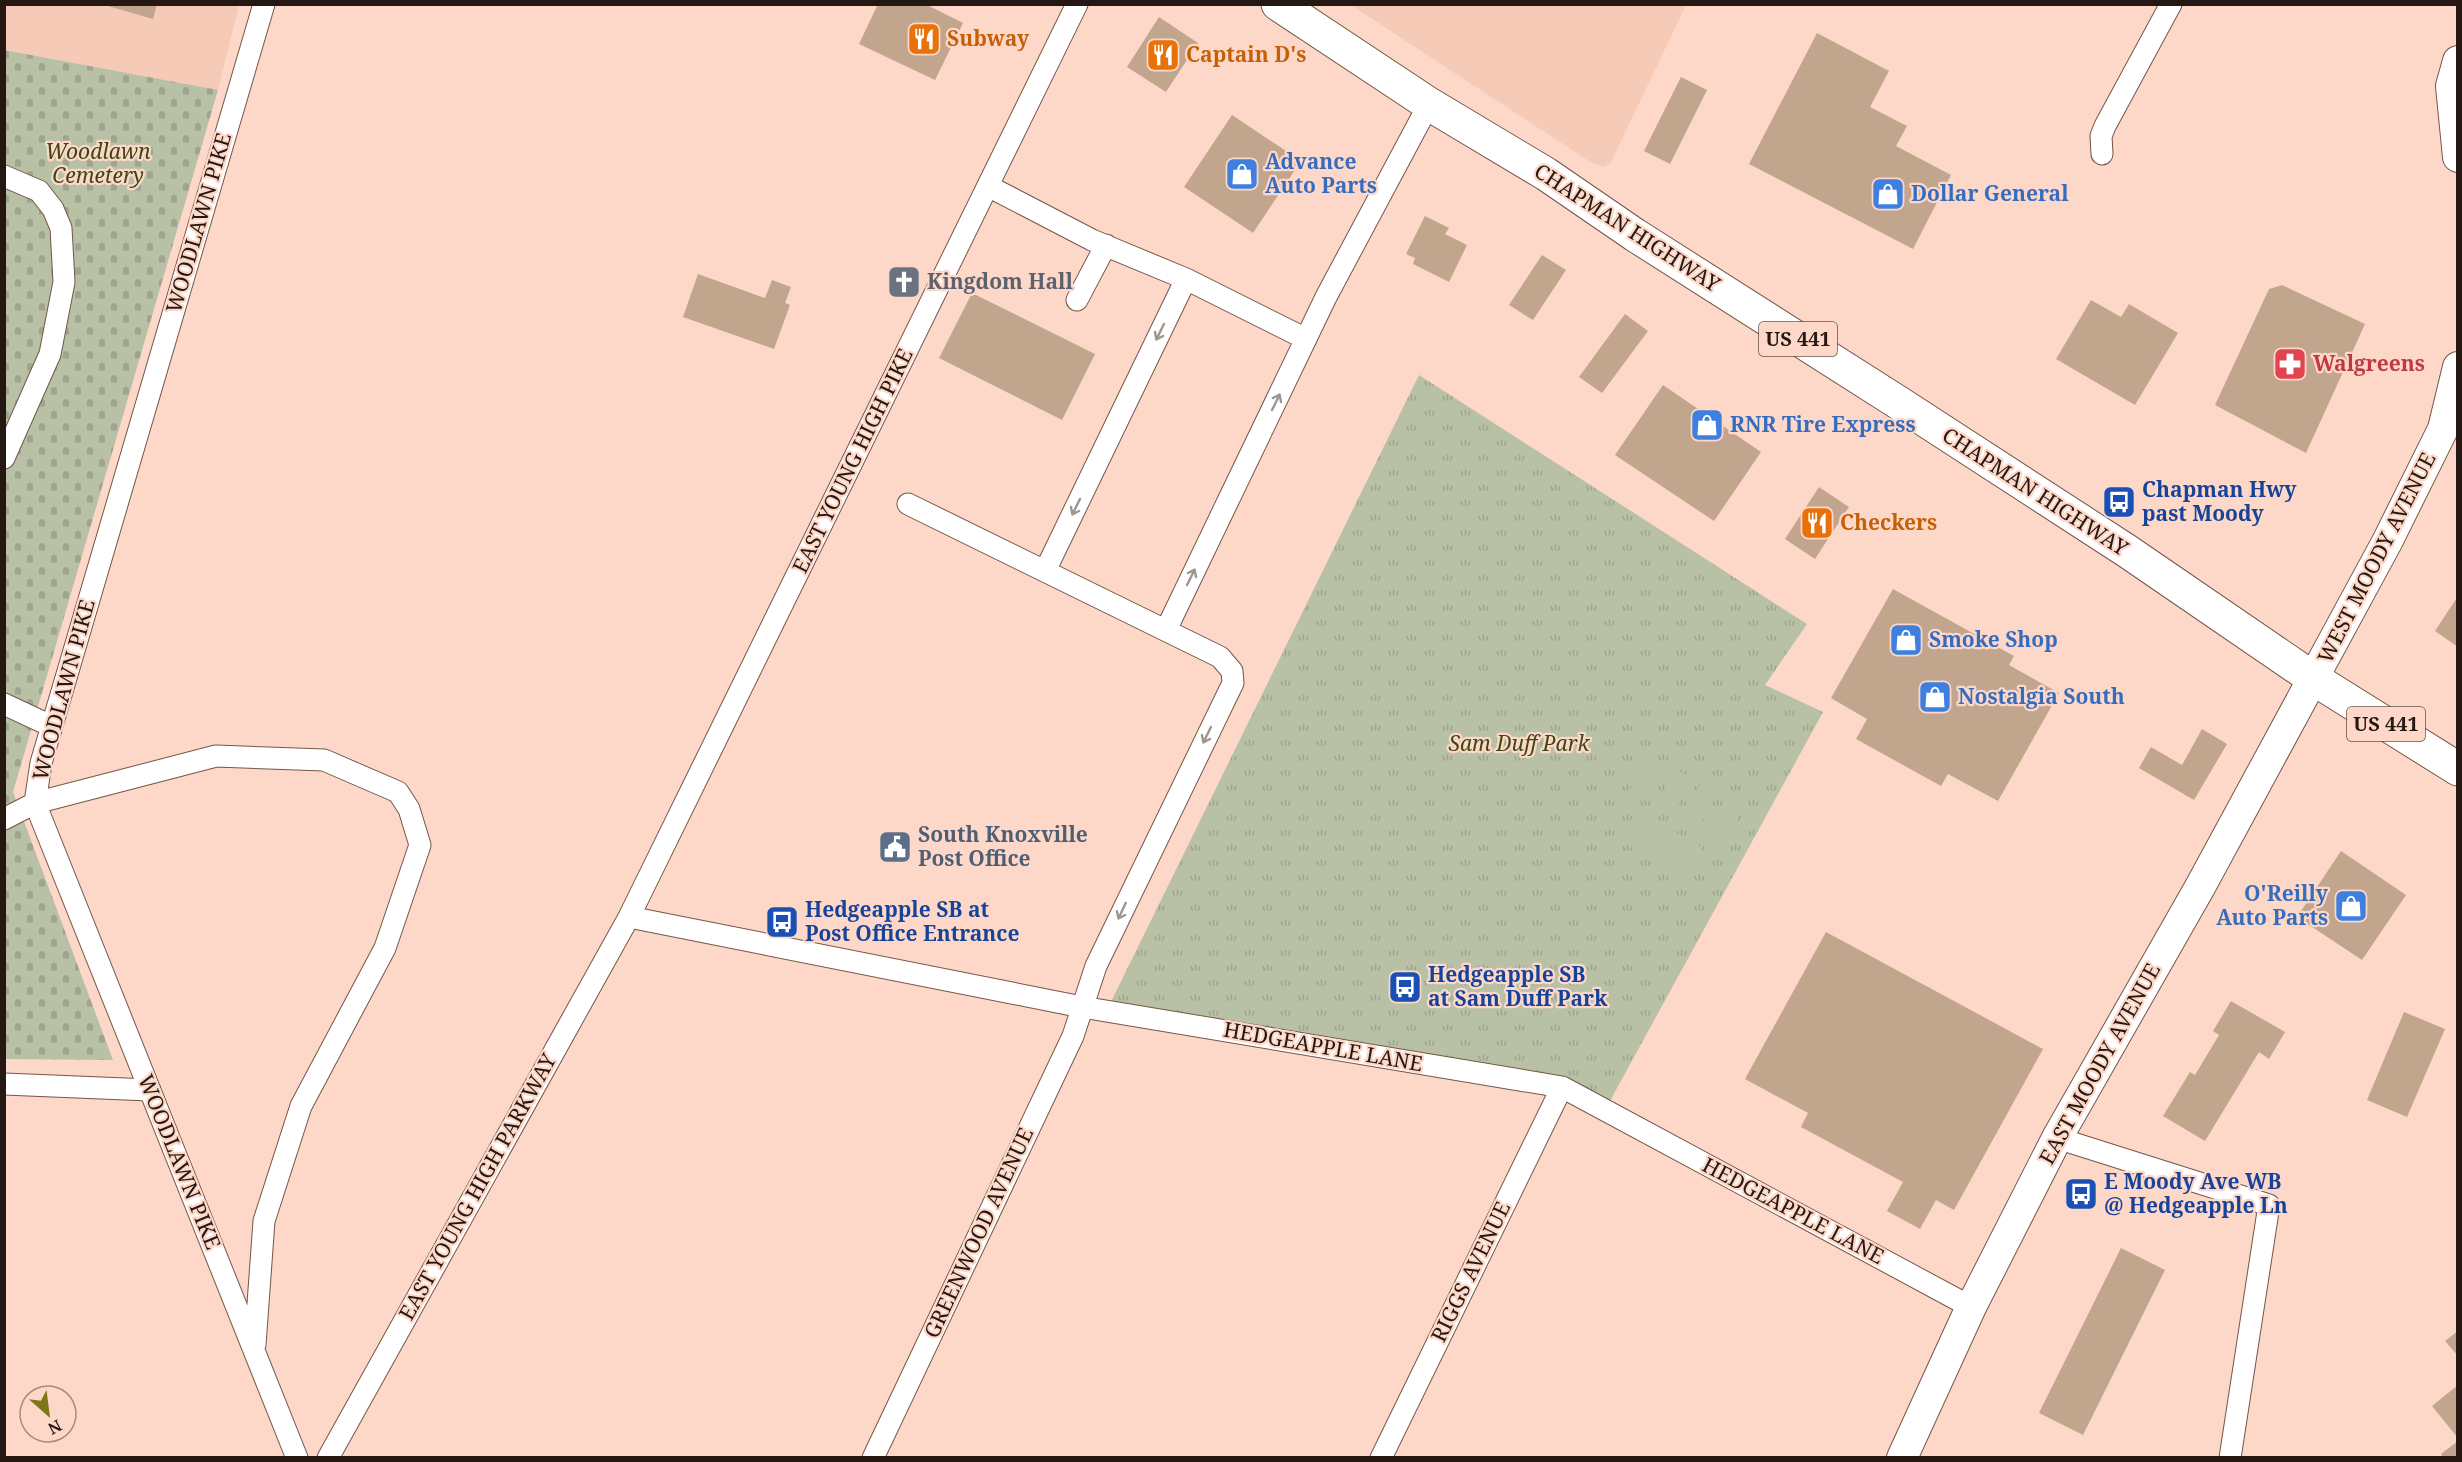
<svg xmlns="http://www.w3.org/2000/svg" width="2462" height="1462" font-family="'Noto Serif',serif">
	<defs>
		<pattern id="cemetery-stones" width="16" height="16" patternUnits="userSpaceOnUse" patternTransform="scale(1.5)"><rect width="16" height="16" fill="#b8c0a5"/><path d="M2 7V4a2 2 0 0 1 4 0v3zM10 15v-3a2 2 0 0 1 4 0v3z" fill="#9ea48d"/></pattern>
		<pattern id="park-tufts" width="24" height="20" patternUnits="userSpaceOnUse" patternTransform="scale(1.5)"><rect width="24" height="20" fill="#b8c0a5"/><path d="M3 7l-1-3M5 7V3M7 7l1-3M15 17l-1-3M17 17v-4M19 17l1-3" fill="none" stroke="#9ea48d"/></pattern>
	</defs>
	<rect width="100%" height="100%" fill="#fdd8c8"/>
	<!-- built -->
	<path fill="#f5cab6" d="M4,5H239L218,90L5,50Z
		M1351,5H1686L1611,162L1604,167L1592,163Z"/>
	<!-- cemetery -->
	<path fill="url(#cemetery-stones)" d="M4,50L218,90L13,792L113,1060L5,1059Z"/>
	<!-- park -->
	<path fill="url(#park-tufts)" d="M1419,375L1807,624L1765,685L1823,712L1605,1110L1562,1087L1107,1010Z"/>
	<!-- pitch -->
	<path fill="#b8c0a5" d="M1650,754L1667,764L1646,801L1629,791Z
		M1676,769L1693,779L1672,815L1655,806Z
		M1701,783L1718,793L1697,830L1680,820Z
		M1727,798L1744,808L1723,845L1706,835Z
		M1637,810L1703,848L1685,878L1619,840Z"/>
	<!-- building -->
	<path fill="#c1a58d" d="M101,4H157L153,19Z
		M878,4H925L963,23L935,80L859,44Z
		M1159,17L1198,43L1166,92L1127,67Z
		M1817,33L1889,71L1870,107L1907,126L1896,146L1951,175L1913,249L1749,164Z
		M1681,77L1707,90L1670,164L1644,151Z
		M1232,115L1301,161L1253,233L1184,187Z
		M1425,216L1449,228L1445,234L1467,245L1449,282L1413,264L1415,258L1406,254Z
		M1542,255L1566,270L1533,320L1509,305Z
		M698,274L765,298L772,280L791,287L785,303L790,305L774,349L683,317Z
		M2282,285L2365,324L2306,453L2215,405L2269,289Z
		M972,293L1095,354L1062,420L939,358Z
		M2091,300L2121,317L2129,304L2178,333L2135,405L2056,359Z
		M1625,314L1648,331L1602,393L1579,377Z
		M1663,385L1761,452L1714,521L1615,455Z
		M1819,487L1849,507L1815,559L1785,539Z
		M1893,589L2014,656L2009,665L2059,693L1998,801L1948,774L1941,786L1856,739L1867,719L1831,698Z
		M2458,596V647L2435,631Z
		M2202,729L2227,744L2194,800L2139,768L2151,747L2182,765Z
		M2341,851L2406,895L2362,960L2297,917Z
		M1826,932L2043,1049L1954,1210L1936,1200L1920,1229L1887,1211L1903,1182L1801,1127L1808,1113L1745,1079Z
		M2231,1001L2285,1032L2269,1059L2259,1052L2205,1141L2163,1116L2190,1072L2195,1075L2219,1035L2213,1031Z
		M2404,1012L2445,1029L2407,1117L2367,1100Z
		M2121,1248L2165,1270L2083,1435L2039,1413Z
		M2458,1331V1356L2445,1341Z
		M2458,1385V1438L2432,1406Z
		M2458,1441V1458H2443L2441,1454Z"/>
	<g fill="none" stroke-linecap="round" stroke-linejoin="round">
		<defs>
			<path id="street" d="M264,4L41,763L35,803L297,1458
				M2102,154L2101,136L2105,126L2171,4
				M4,176L39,191L53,209L61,228L64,282L50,354L4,458
				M988,186L1092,240L1186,279L1306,339
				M1077,300L1106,245
				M1045,571L1186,279
				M1166,630L1326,297L1429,104
				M4,704L51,726
				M4,819L35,803L216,756L324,760L398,792L409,809L420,845L385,948L301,1106L264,1221L255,1345
				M629,917L1082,1007L1562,1087L1971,1307
				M4,1084L150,1090
				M2057,1138L2269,1205L2230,1458
				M328,1458L629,917L1077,4
				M873,1458L1073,1036L1096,966L1233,683L1232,671L1220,657L908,504
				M1381,1458L1562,1087"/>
			<path id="secondary" d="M2458,61L2451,86L2458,157
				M1902,1458L1971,1307L2057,1138L2200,887L2387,542L2443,429L2458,367"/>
			<path id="highway" d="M1278,4L1429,104L1546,174L1635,235L1899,403L2127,551L2314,679L2458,769"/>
		</defs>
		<!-- street casing -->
		<use href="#street" stroke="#745648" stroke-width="23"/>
		<!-- secondary casing -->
		<use href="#secondary" stroke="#745648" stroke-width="32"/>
		<!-- highway casing -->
		<use href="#highway" stroke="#745648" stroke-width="35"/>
		<!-- street -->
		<use href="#street" stroke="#fff" stroke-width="21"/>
		<!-- secondary -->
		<use href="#secondary" stroke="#fff" stroke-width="30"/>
		<!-- highway -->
		<use href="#highway" stroke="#fff" stroke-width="33"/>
	</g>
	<!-- one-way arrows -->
	<defs><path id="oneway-shaft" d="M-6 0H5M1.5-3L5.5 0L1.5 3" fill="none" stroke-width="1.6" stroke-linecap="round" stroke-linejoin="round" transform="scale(1.5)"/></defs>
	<g stroke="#9d9794">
		<use href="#oneway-shaft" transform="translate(1160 332) rotate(116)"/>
		<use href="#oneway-shaft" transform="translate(1276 402) rotate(-64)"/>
		<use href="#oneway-shaft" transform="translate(1076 507) rotate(116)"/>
		<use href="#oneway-shaft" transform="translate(1191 577) rotate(-64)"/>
		<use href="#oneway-shaft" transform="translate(1207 735) rotate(116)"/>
		<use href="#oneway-shaft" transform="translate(1122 911) rotate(115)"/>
	</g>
	<!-- icons -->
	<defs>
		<symbol id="restaurant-square" viewBox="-11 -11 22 22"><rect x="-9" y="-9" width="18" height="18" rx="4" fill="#e8710a" stroke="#fdd8c8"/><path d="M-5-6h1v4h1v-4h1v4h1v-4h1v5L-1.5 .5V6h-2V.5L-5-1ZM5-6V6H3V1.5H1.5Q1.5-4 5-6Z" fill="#fff"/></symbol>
		<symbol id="shop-square" viewBox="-11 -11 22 22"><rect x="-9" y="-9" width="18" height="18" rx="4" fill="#3f7fe0" stroke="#fdd8c8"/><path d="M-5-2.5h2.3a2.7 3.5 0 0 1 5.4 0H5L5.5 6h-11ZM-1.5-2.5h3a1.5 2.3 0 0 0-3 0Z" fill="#fff"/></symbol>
		<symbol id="church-square" viewBox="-11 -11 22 22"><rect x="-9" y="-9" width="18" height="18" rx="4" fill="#6b7280" stroke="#fdd8c8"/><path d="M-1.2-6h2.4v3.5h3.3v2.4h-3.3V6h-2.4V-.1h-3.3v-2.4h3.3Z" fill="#fff"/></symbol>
		<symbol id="pharmacy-square" viewBox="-11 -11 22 22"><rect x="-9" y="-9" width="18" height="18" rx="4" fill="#e0444e" stroke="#fdd8c8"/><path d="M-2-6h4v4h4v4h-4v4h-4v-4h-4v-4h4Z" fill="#fff"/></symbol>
		<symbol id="bus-square" viewBox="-11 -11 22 22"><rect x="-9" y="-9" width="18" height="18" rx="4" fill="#1a4fb4" stroke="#fdd8c8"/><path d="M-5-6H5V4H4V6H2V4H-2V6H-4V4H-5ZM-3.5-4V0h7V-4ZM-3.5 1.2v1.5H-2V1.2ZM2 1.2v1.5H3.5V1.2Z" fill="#fff"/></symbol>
		<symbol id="civic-square" viewBox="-11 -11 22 22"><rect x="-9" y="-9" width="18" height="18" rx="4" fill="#5c6f8a" stroke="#fdd8c8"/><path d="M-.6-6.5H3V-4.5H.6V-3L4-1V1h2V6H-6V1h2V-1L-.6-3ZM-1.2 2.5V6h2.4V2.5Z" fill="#fff"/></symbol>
	</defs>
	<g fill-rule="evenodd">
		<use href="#restaurant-square" x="905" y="20" width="38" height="38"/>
		<use href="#restaurant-square" x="1144" y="36" width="38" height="38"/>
		<use href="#shop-square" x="1223" y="155" width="38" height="38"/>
		<use href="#shop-square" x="1869" y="175" width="38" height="38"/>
		<use href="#church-square" x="885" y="263" width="38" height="38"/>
		<use href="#pharmacy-square" x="2271" y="345" width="38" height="38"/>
		<use href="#shop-square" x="1688" y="406" width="38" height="38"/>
		<use href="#bus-square" x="2100" y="483" width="38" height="38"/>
		<use href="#restaurant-square" x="1798" y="504" width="38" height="38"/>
		<use href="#shop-square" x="1887" y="621" width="38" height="38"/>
		<use href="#shop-square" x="1916" y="678" width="38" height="38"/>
		<use href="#civic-square" x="876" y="828" width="38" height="38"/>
		<use href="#shop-square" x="2332" y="887" width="38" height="38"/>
		<use href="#bus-square" x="763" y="903" width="38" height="38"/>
		<use href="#bus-square" x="1386" y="968" width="38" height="38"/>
		<use href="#bus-square" x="2062" y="1175" width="38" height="38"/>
	</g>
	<g text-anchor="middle" stroke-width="4.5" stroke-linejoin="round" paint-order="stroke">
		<!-- shield labels -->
		<g fill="#fdd8c8" stroke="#665249" stroke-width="1.5">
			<rect x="1759" y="322" width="78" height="34" rx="4.5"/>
			<rect x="2347" y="707" width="78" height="34" rx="4.5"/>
		</g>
		<g font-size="20" font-weight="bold" fill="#251812">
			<text x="1798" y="346">US 441</text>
			<text x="2386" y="731">US 441</text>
		</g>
		<!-- food labels -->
		<g font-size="21" font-weight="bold" fill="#c56008" stroke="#fdd8c8" text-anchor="start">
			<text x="947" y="46">Subway</text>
			<text x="1186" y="62">Captain D's</text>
			<text x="1840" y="530">Checkers</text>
		</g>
		<!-- park labels -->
		<g font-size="21" font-style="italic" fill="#3c4714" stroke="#fdd8c8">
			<text x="98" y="159">Woodlawn<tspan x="98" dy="24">Cemetery</tspan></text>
			<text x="1519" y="751">Sam Duff Park</text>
		</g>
		<!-- shop labels -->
		<g font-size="21" font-weight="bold" fill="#366cbe" stroke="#fdd8c8" text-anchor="start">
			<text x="1265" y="169">Advance<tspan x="1265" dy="24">Auto Parts</tspan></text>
			<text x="1911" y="201">Dollar General</text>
			<text x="1730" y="432">RNR Tire Express</text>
			<text x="1929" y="647">Smoke Shop</text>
			<text x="1958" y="704">Nostalgia South</text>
			<text x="2328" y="901" text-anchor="end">O'Reilly<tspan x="2328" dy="24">Auto Parts</tspan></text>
		</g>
		<!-- street labels -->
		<g font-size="21" fill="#251812" stroke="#fdd8c8">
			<text transform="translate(199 223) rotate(-74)" y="7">WOODLAWN PIKE</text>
			<text transform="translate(1627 228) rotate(33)" y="7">CHAPMAN HIGHWAY</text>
			<text transform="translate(853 461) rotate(-64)" y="7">EAST YOUNG HIGH PIKE</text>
			<text transform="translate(2035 492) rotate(33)" y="7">CHAPMAN HIGHWAY</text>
			<text transform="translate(2377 558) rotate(-63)" y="7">WEST MOODY AVENUE</text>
			<text transform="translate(64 690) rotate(-75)" y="7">WOODLAWN PIKE</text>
			<text transform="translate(1323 1047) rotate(10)" y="7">HEDGEAPPLE LANE</text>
			<text transform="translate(2100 1064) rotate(-61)" y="7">EAST MOODY AVENUE</text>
			<text transform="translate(179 1162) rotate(68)" y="7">WOODLAWN PIKE</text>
			<text transform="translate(478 1187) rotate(-61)" y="7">EAST YOUNG HIGH PARKWAY</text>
			<text transform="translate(1793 1211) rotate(28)" y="7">HEDGEAPPLE LANE</text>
			<text transform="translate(979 1233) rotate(-65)" y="7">GREENWOOD AVENUE</text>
			<text transform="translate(1471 1272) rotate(-64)" y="7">RIGGS AVENUE</text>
		</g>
		<!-- worship labels -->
		<g font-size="21" font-weight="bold" fill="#5b616d" stroke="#fdd8c8" text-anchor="start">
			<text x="927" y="289">Kingdom Hall</text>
		</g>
		<!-- health labels -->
		<g font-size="21" font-weight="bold" fill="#be3a42" stroke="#fdd8c8" text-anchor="start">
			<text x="2313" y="371">Walgreens</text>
		</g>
		<!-- transit labels -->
		<g font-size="21" font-weight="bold" fill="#164399" stroke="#fdd8c8" text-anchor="start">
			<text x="2142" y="497">Chapman Hwy<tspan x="2142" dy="24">past Moody</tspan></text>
			<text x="805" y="917">Hedgeapple SB at<tspan x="805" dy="24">Post Office Entrance</tspan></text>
			<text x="1428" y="982">Hedgeapple SB<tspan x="1428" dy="24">at Sam Duff Park</tspan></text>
			<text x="2104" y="1189">E Moody Ave WB<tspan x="2104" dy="24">@ Hedgeapple Ln</tspan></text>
		</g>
		<!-- service labels -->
		<g font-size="21" font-weight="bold" fill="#4e5e75" stroke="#fdd8c8" text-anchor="start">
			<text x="918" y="842">South Knoxville<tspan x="918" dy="24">Post Office</tspan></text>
		</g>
	</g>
	<!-- border -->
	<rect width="2462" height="1462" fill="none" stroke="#251812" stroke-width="12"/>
	<!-- north arrow -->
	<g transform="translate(48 1414) rotate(152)"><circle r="28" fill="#fdd8c8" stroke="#a78b7f" stroke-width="1.5"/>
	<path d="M0-4.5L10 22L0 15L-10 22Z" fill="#7d761a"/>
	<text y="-9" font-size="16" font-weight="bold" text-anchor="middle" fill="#251812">N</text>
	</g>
</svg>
